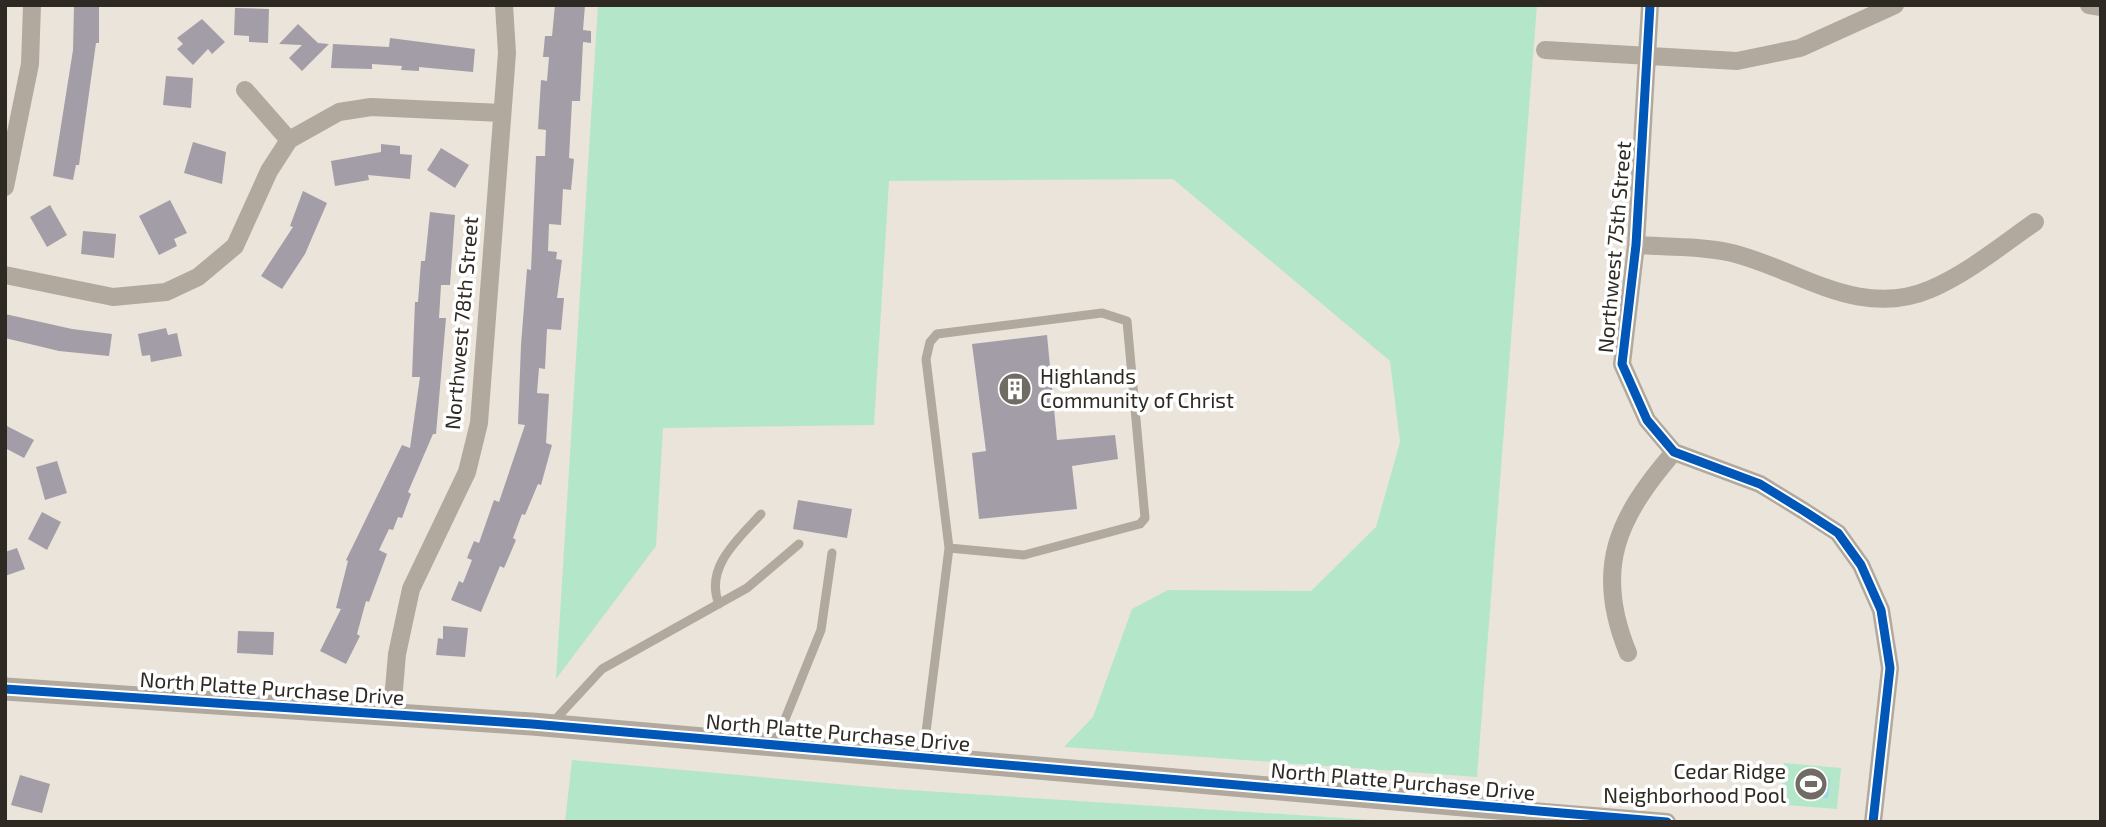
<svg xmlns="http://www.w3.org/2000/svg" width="2106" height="827" font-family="'Exo 2',sans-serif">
	<rect width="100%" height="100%" fill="#eae4da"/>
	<!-- green -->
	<path fill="#b4e7ca" d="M598,5H1537L1477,777L1064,747L1093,717L1132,609L1168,590L1311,591L1376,527L1400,442L1390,361L1173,179L889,181L874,425L663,428L656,546L556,679Z
		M572,760L893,789L1404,822H565Z
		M1784,763L1841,768L1837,809L1786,805V801L1781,800Z"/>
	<!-- water -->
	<path fill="#a0d5ee" d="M1801,776L1830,779L1828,798L1799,796Z"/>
	<!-- building -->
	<path fill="#a39da7" d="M74,5H99V43H96L79,165H76L73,180L53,176L73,50Z
		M555,5H585L583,30L591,31V43L583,42L580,101H572L569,158L574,159L571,190L563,189L561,225L549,224L548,251L557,252L556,259L562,260L557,298H564L561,330L547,329L545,369L539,368L537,393L549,394L546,443L552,445L541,485L538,484L525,515L522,514L513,538L516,540L504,568L500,566L481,612L451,600L459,581L463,583L472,560L467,558L474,541L479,543L494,500L499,502L525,425L518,424L521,345L527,269L531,270L536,156H545L546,130L538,129L541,80L547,81L549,57H543L545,36H552Z
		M235,8L269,9L268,43L249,42V36L234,35Z
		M202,19L225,42L212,54L208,49L193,65L177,49L183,44L177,38Z
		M298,24L318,43L329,44L302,71L289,58L302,45L279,44Z
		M390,38L475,49L473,72L419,67V71L401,70L402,66L372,64V69L331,68L333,44L389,47Z
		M166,76L193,78L191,108L163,105Z
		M193,142L226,152L222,184L184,173Z
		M381,144L400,146V154L412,155L410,179L368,175L369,180L335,186L331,161L381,152Z
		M441,148L469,165L455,188L427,170Z
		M303,191L327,203L305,254L282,289L261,276L293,227L290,226Z
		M170,200L187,233L174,239L177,246L159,255L139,216Z
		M50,205L67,235L47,247L30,217Z
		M430,212L455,215L450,285H441L439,318H446L436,434H433L408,492L411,494L402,518L398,517L393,530L389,529L379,550L387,554L369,602L366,601L357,634L360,636L346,664L320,651L341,609L336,608L348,561L346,560L402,445L410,448L420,377H412L415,302H418L421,261H425Z
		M83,231L116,234L114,258L81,254Z
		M5,314L72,329L112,334L109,356L59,351L5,338Z
		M166,328L168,335L177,333L182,356L151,362L150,355L142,356L138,334Z
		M1047,335L1057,440L1115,435L1118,459L1072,466L1077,509L979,519L972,453L986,451L972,344Z
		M5,425L34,440L24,458L5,448Z
		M57,461L67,493L45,500L36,467Z
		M798,500L852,509L847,538L793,529Z
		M42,512L61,522L47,550L28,539Z
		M17,548L25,569L5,576V552Z
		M443,626L468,628L465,657L436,655L438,638L443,639Z
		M238,631L274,632L273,655L237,653Z
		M20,775L50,784L42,813L11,805Z"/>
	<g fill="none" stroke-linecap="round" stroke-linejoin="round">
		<!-- service -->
		<path stroke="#b1a99e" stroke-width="9" d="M719,604C704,568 738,539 761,514
			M553,722L602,669L747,588L799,544
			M775,744L821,630L832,553
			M923,756L949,548L1024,555L1140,524L1145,518L1127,321L1102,313L937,334L930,342L926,359L949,548"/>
		<!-- minor -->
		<path stroke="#b1a99e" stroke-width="18" d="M1650,5L1636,245L1622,364L1647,420L1674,452L1760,484L1804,511L1838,533L1861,565L1881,610L1890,668L1873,822
			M2089,5L2101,7
			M1545,50L1737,61L1800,48L1895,5
			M245,90L289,140
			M5,187L30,64L32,5
			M1636,245C1668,247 1701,246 1732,253C1800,270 1859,320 1931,289C1968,273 2002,245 2035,222
			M5,275L113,297L166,292L198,277L235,246L269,171L289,140L339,112L371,107L502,113
			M1628,653C1593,568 1618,517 1674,452
			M392,713L397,654L411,589L467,472L479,423L507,53L504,5
			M1521,810L1667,822"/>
		<!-- tertiary -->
		<path stroke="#b1a99e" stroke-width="23" d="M5,689L532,724L1521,810L1520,822"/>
		<defs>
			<path id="cycleway" d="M1650,5L1636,245L1622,364L1647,420L1674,452L1760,484L1804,511L1838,533L1861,565L1881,610L1890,668L1873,822
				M5,689L532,724L1667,822"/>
		</defs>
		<!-- cycleway casing -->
		<use href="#cycleway" stroke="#fff" stroke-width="13"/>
		<!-- cycleway -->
		<use href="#cycleway" stroke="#0057b8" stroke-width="9"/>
	</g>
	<!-- icons -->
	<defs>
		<symbol id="building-disc" viewBox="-11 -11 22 22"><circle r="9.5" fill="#706b63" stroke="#fff"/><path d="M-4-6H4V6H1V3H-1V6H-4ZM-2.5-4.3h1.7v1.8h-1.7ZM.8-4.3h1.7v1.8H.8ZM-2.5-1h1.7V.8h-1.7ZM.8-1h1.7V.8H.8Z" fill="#fff"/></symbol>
		<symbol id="stadium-disc" viewBox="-11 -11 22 22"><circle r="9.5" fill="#706b63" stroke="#fff"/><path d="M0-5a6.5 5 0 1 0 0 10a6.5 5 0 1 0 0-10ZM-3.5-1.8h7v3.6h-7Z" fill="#fff"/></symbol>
	</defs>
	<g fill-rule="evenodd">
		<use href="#building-disc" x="996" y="370" width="38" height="38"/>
		<use href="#stadium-disc" x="1792" y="765" width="38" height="38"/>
	</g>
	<g text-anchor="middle" stroke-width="7" stroke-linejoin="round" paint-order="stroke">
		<!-- street labels -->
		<g font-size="21" fill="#2e2a23" stroke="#fff">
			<text transform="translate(1615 247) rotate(-85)" y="7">Northwest 75th Street</text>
			<text transform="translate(462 323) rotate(-85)" y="7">Northwest 78th Street</text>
			<text transform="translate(272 689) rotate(4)" y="7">North Platte Purchase Drive</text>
			<text transform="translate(838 733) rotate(5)" y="7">North Platte Purchase Drive</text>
			<text transform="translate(1403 782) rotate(5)" y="7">North Platte Purchase Drive</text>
		</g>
		<!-- poi labels -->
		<g font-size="21" fill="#2e2a23" stroke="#fff" text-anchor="start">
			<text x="1040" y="384">Highlands<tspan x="1040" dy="24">Community of Christ</tspan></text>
			<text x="1786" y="779" text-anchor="end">Cedar Ridge<tspan x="1786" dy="24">Neighborhood Pool</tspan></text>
		</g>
	</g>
	<!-- border -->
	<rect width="2106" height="827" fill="none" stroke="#2e2a23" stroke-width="14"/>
</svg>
